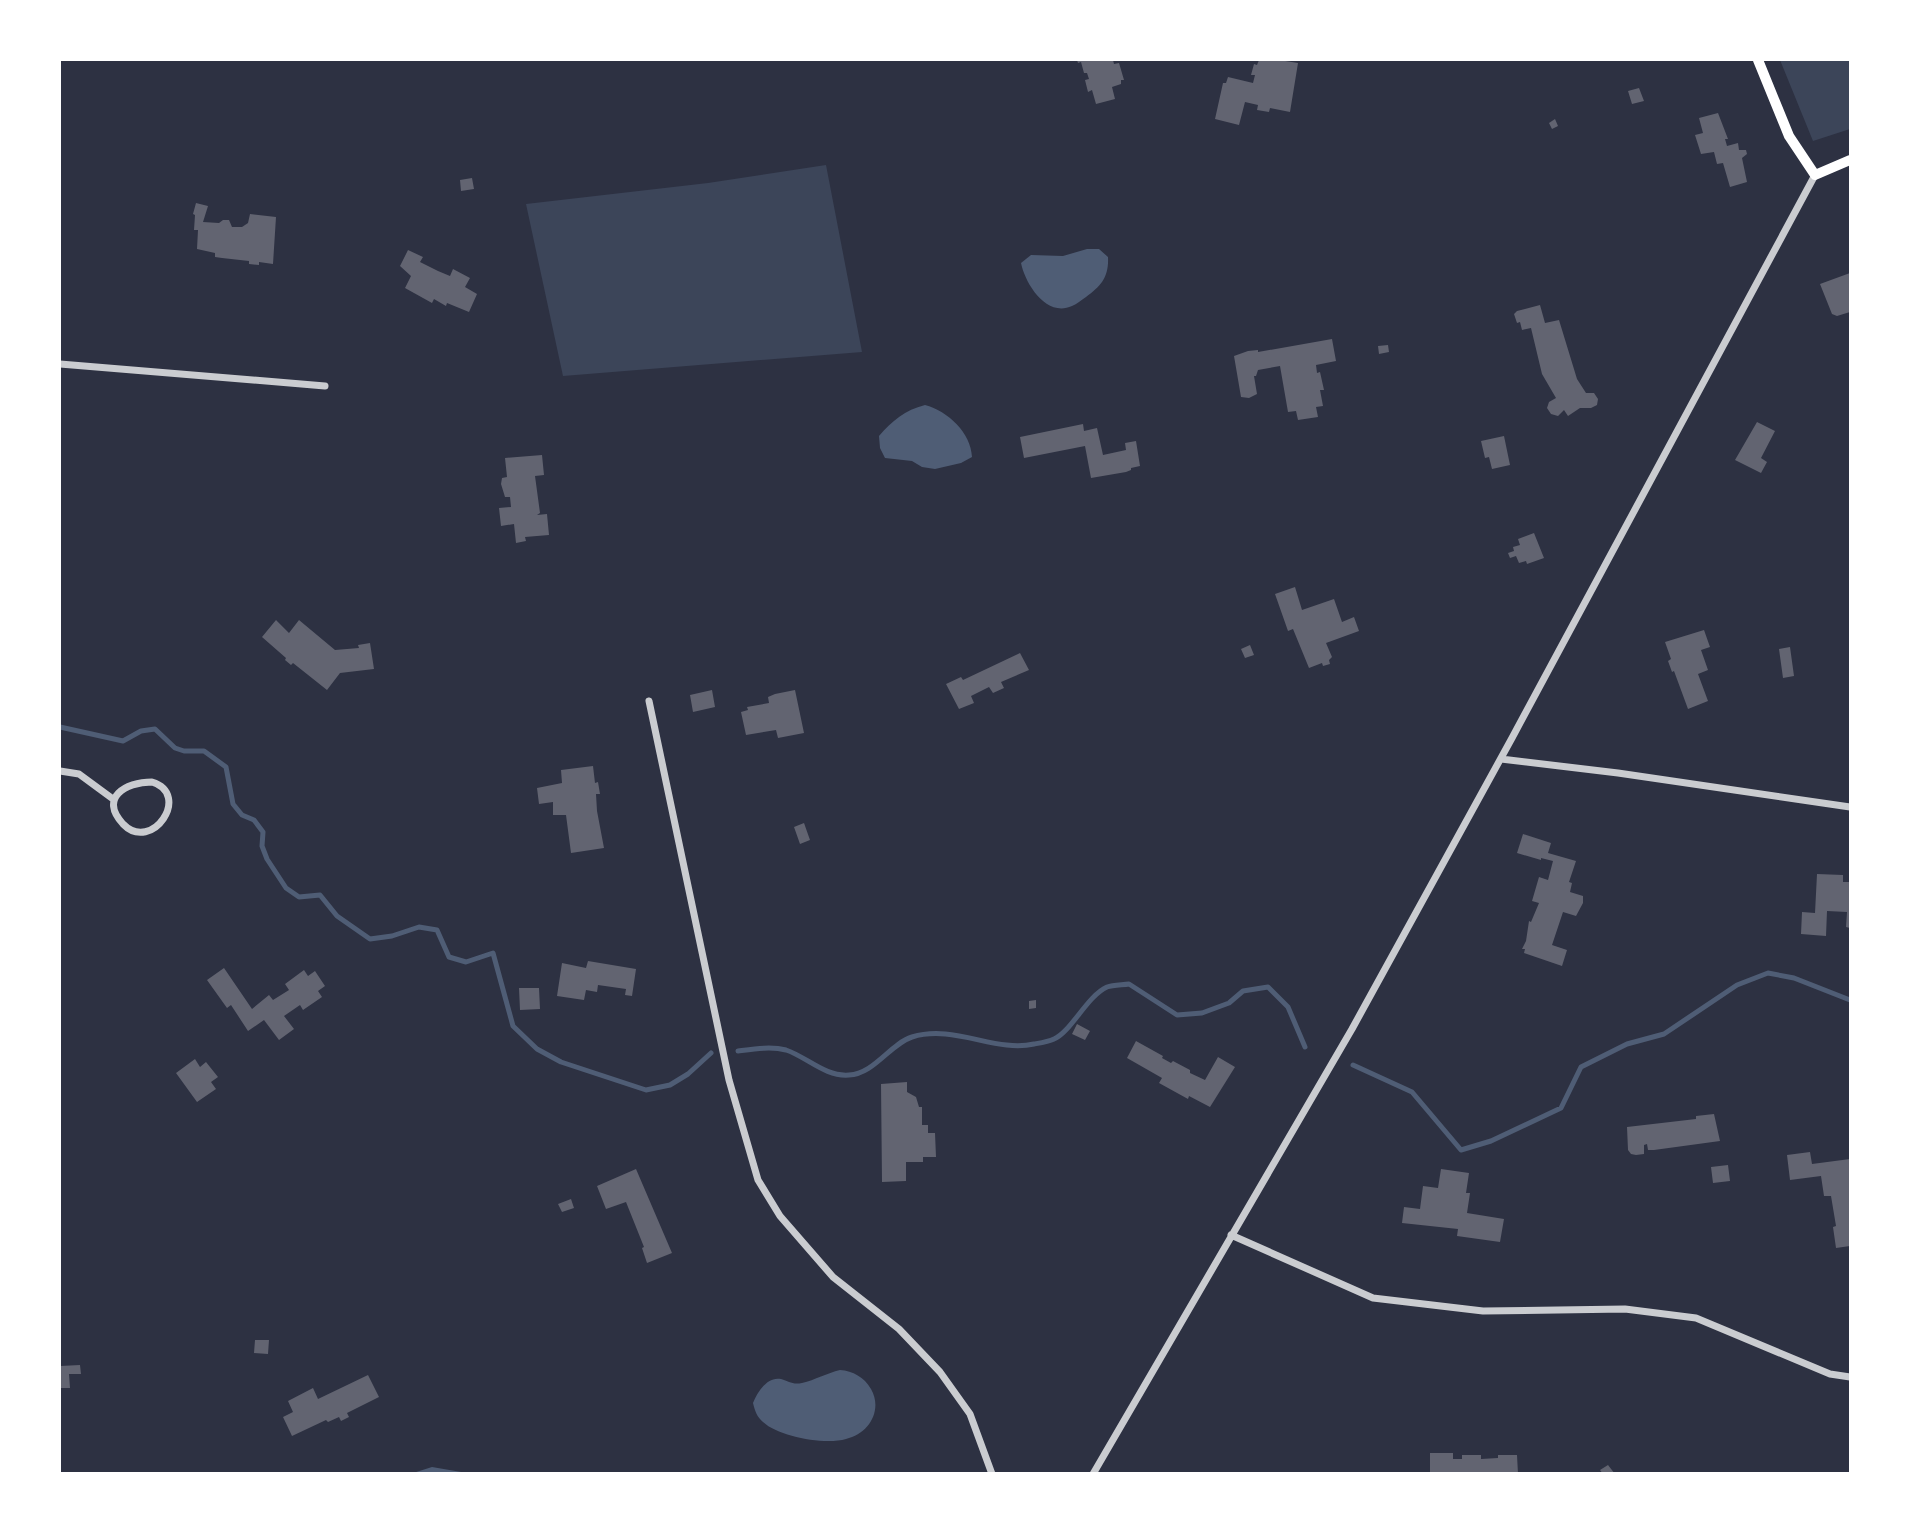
<svg xmlns="http://www.w3.org/2000/svg" width="1910" height="1533" font-family="Signika,sans-serif">
	<rect width="100%" height="100%" fill="#2d3142"/>
	<!-- green -->
	<path fill="#3c4559" d="M1780,60H1850V129L1813,141Z
		M826,165L862,352L563,376L526,204L708,183Z"/>
	<!-- water -->
	<path fill="#4f5d75" d="M1087,249H1099L1108,257C1109,277 1101,286 1086,297C1081,300 1077,304 1072,306C1046,318 1025,283 1021,263L1031,255L1063,256Z
		M925,405C948,411 971,433 972,457L961,463L935,469L922,467L912,461L885,458L880,448L879,436C892,421 905,410 925,405Z
		M840,1370C853,1371 864,1377 871,1389C883,1410 869,1434 846,1439C825,1445 779,1437 763,1422C757,1417 755,1411 753,1403C757,1393 767,1376 781,1379C789,1381 792,1385 802,1383C815,1380 827,1373 840,1370Z
		M432,1467L467,1473H413Z"/>
	<g fill="none" stroke-linecap="round" stroke-linejoin="round">
		<!-- stream -->
		<path stroke="#4f5d75" stroke-width="5" d="M60,727L123,741L141,731L155,729L175,748L184,751H204L226,767L233,804L242,815L254,820L263,832L262,846L267,859L286,888L299,897L320,895L337,916L370,939L392,936L419,927L437,930L449,957L466,962L493,953L513,1026L537,1049L561,1062L646,1090L670,1085L688,1074L711,1053
			M738,1051C753,1049 771,1046 786,1050C807,1057 825,1077 849,1075C874,1074 890,1044 912,1037C954,1024 996,1053 1034,1044C1040,1043 1048,1042 1054,1039C1071,1032 1087,996 1107,987C1113,985 1122,985 1129,984L1177,1015L1202,1013L1229,1003L1243,991L1268,987L1288,1007L1305,1047
			M1353,1065L1412,1092L1461,1150L1491,1141L1561,1108L1581,1067L1627,1044L1664,1034L1737,985L1768,973L1794,978L1850,1000"/>
	</g>
	<!-- building -->
	<path fill="#626471" d="M1077,60H1113L1114,64L1119,63L1124,80H1121V84L1112,87L1115,99L1096,104L1092,90L1088,92L1085,80L1089,79L1087,73H1084L1081,62L1078,63Z
		M1259,60H1279L1298,63L1290,112L1270,108L1269,112L1257,110L1258,105L1245,102L1239,125L1215,119L1223,83H1226L1228,77L1253,83L1255,75H1251L1254,64L1257,65Z
		M1639,88L1644,101L1632,104L1628,91Z
		M1718,113L1728,139H1725L1727,146L1738,143L1739,150H1746L1747,154L1742,158L1747,182L1730,187L1723,163L1717,164L1714,152L1701,154L1695,135L1703,133L1699,118Z
		M1555,119L1558,126L1552,129L1549,123Z
		M472,178L474,189L461,191L460,180Z
		M196,203L208,206L203,222L219,223L223,220H229L232,227H242L248,223L250,214L276,217L273,264L259,262V265L249,264V261L222,258L215,257V253L197,249L198,230H194L195,215L193,214Z
		M408,250L423,257L420,262L438,271L450,276L453,269L470,278L465,287L477,294L469,312L447,303L446,306L434,299L432,303L405,288L411,276L400,266Z
		M1850,273V312L1837,316L1832,314L1820,284Z
		M1540,305L1545,323L1559,320L1577,379L1586,393H1594L1598,399L1597,405L1591,408H1580L1568,416L1564,410L1558,416L1551,414L1547,408L1549,402L1556,398L1542,374L1531,328L1522,330L1520,322L1517,323L1514,314L1517,311Z
		M1332,339L1336,361L1316,365L1317,373L1320,372L1324,390H1320L1323,406L1316,407L1318,417L1298,420L1296,411L1288,412L1280,366L1258,370L1256,376H1254L1257,394L1249,398L1241,397L1234,356L1248,351L1258,350V352Z
		M1388,345L1389,352L1379,354L1378,346Z
		M1757,422L1775,431L1761,458L1767,462L1761,473L1735,460Z
		M1083,424L1084,431L1097,428L1103,455L1126,450L1125,443L1136,441L1140,466L1131,468V470L1126,472L1091,478L1085,446L1024,458L1020,437Z
		M1504,436L1510,465L1492,469L1489,457L1485,458L1481,441Z
		M542,455L544,475L535,476L540,513L537,515L547,514L549,535L525,537L526,541L516,543L514,524L501,526L499,508L511,507L510,497H505L501,484L502,478L507,477L505,458Z
		M1534,533L1544,558L1527,564L1526,561L1519,563L1516,556L1510,558L1508,553L1514,551L1513,547L1520,545L1518,539Z
		M1295,587L1302,610L1334,599L1342,622L1354,617L1359,631L1326,643L1332,657L1329,660L1330,664L1323,666L1322,663L1309,668L1293,629L1288,631L1275,594Z
		M276,620L289,633L299,620L335,650L359,648L358,645L370,643L374,669L340,673L327,690L293,663L291,665L285,660L286,658L262,637Z
		M1704,630L1710,647L1701,650L1708,670L1698,674L1708,701L1688,709L1674,671L1672,672L1668,661L1671,659L1665,642Z
		M1250,645L1254,655L1245,658L1241,649Z
		M1790,647L1794,676L1783,678L1779,649Z
		M1020,653L1029,670L1001,682L1004,688L993,693L989,687L971,696L974,703L959,709L946,684L961,677L963,680Z
		M712,690L715,707L693,712L690,695Z
		M795,690L804,733L778,738L776,730L746,735L741,712L748,710L747,707L769,703L768,697L775,694Z
		M593,766L595,783L598,782L600,794H596L597,811L604,848L571,853L566,815H553V802L539,804L537,788L562,783L561,770Z
		M804,823L810,840L800,844L794,827Z
		M1523,834L1551,843L1548,853L1576,861L1569,882L1572,883L1570,892L1583,896V903L1576,916L1563,912L1552,945L1567,950L1562,966L1524,953L1525,949H1522L1526,941L1529,921L1531,922L1539,903L1532,901L1539,877L1548,880L1553,861L1541,858V860L1517,853Z
		M1817,874L1843,875V882H1850V928L1846,927L1847,912L1827,911L1826,936L1801,934L1802,912L1815,913Z
		M588,961L636,969L632,996L625,995L626,989L598,985L597,992L586,990L584,1000L557,996L562,963L586,968Z
		M224,968L252,1009L269,995L273,1000L289,990L285,984L304,970L308,976L315,971L325,986L318,991L322,997L303,1010L300,1005L284,1016L294,1029L279,1040L264,1020L248,1031L231,1005L227,1008L207,980Z
		M519,988H539L540,1009L520,1010Z
		M1036,1000V1008L1029,1009V1001Z
		M1077,1024L1090,1031L1085,1040L1072,1034Z
		M1136,1041L1163,1056L1162,1058L1171,1063L1173,1061L1190,1070V1073L1205,1080L1218,1057L1235,1067L1210,1107L1189,1096L1188,1099L1159,1083L1162,1078L1127,1058Z
		M195,1059L200,1067L206,1062L218,1077L211,1082L216,1089L197,1102L176,1073Z
		M907,1082V1092L916,1097L919,1107H922V1125H928V1133H935L936,1157H923V1162H906V1181L882,1182L881,1084Z
		M1714,1114L1720,1141L1654,1150H1648L1647,1144L1644,1145V1154L1636,1155L1631,1154L1628,1150L1627,1127L1696,1119V1116Z
		M1810,1152L1812,1164L1850,1159V1246L1836,1248L1833,1227L1836,1226L1831,1196H1824L1821,1176L1790,1180L1787,1155Z
		M1728,1165L1730,1181L1713,1183L1711,1167Z
		M636,1169L672,1253L647,1263L642,1248L644,1247L626,1202L606,1209L597,1186Z
		M1441,1169L1469,1173L1466,1193H1470L1467,1213L1504,1219L1500,1242L1457,1236L1458,1229L1402,1223L1404,1207L1420,1209L1423,1186L1438,1188Z
		M571,1199L574,1208L562,1212L558,1204Z
		M255,1340H269L268,1354L254,1353Z
		M80,1365L81,1374H69L70,1388H60V1366Z
		M368,1375L379,1397L347,1413L349,1417L341,1421L339,1417L328,1422L326,1420L292,1436L283,1417L293,1412L288,1401L313,1388L318,1399Z
		M1430,1453H1453V1459H1462V1455H1481V1459L1498,1458V1455H1517L1518,1474H1430Z
		M1608,1465L1615,1474H1603L1600,1470Z"/>
	<g fill="none" stroke-linecap="round" stroke-linejoin="round">
		<!-- minor -->
		<path stroke="#caccd0" stroke-width="7" d="M60,364L325,386
			M649,701L729,1080L758,1180L780,1216L833,1277L899,1329L940,1372L970,1414L992,1474
			M1501,759L1618,773L1850,807
			M60,771L79,774L113,799
			M152,782C192,794 152,854 123,824C99,798 125,782 152,782Z
			M1231,1235L1373,1298L1483,1311L1625,1309L1696,1318L1830,1374L1850,1377
			M1093,1474L1352,1029L1512,738L1815,175"/>
		<!-- secondary -->
		<path stroke="#fff" stroke-width="10" d="M1758,60L1789,136L1815,175L1850,160"/>
	</g>
	<!-- border -->
	<rect width="1910" height="1533" fill="none" stroke="#ffffff" stroke-width="122"/>
</svg>
